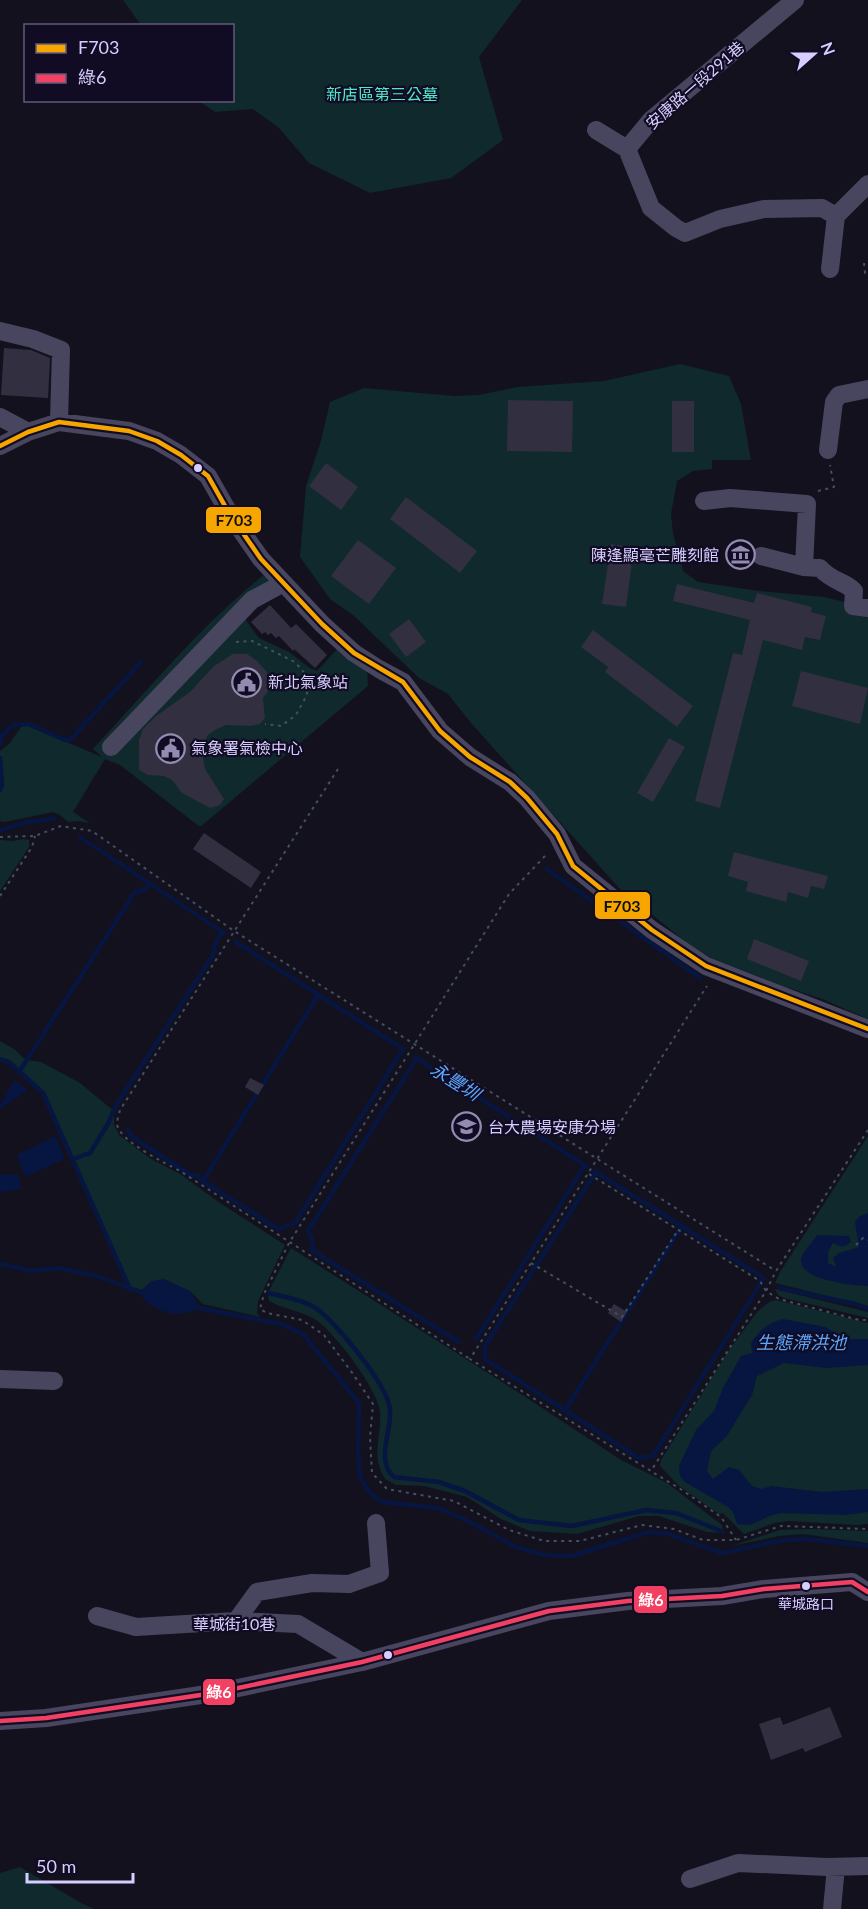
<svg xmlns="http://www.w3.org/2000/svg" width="868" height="1909" font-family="Lato,'Noto Sans TC',sans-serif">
	<rect width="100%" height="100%" fill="#14111e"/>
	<!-- green -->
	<path fill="#0f292c" d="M123,0H522L479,57L503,140L451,178L370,193L309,163L279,128L253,109L215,112L199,101L232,100V26L141,25Z
		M680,364L729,376L741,404L751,460H712V469L693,471L677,481L671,514L673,533L683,571L698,582L759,591L824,597L849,603L868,610V1019L822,999L783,986L713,959L686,942L619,888L471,723L448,694L419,678L353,615L330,599L300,557L306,486L321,441L330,402L364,388L454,396L479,395L517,387L604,381Z
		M265,574L276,587L245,619L259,638L289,652L310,668L317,671L339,647L367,669L368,686L200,827L120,765L105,759L73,812L90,823L78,821L68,822L60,815L53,812L5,822L0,821V751L10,743L23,724L102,757L93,749C148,690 201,625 265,574Z
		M23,839L29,840V847L0,891V840L12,841Z
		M0,1041L14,1049L26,1060L41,1062L80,1083L114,1111V1124L119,1135L151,1159L180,1174L220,1203L285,1245L258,1301L257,1313L260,1317L203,1304L190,1291L152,1281L142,1290L130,1286L45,1093L8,1059L0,1058Z
		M868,1136V1306L775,1283L780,1272Z
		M291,1248L524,1396L621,1460L667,1483L722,1525L724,1533L707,1532L659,1516H639L577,1534L530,1531L501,1519L467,1497L424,1486L396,1485L385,1479C370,1455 382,1436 380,1412C378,1390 337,1336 319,1322C304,1311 285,1310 269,1301L268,1293Z
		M775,1289L868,1312V1318L784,1298L778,1295Z
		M776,1300L868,1323V1524L857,1525L788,1521L775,1523L744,1534L723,1513L719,1514L679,1486L660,1466L661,1460L729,1350L757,1312L769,1302Z
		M812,1529L868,1531V1543L803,1534L779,1536L731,1546L780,1530Z
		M20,1867L83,1904L94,1909H0V1873Z"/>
	<!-- water -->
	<path fill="#061640" d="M14,1080L28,1090L0,1109V1105Z
		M55,1136L64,1156L63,1160L25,1177L17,1155Z
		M18,1174L22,1189L0,1192V1175Z
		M868,1213V1286C854,1286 798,1280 801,1259C803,1251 813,1242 817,1235L849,1236L851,1242C844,1248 841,1247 833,1243L828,1252V1263L836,1267L833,1258L839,1253L859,1247L855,1222L860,1216Z
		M164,1279L190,1291L200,1308C180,1318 160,1314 143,1299L142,1290L152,1281Z
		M783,1319L825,1327L847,1339H868V1365L826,1368L784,1363L757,1376L752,1395L726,1437L711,1451L707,1471L713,1479L729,1467L739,1470L752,1486L762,1489L771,1486L822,1492L868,1489V1512L845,1515L782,1513L772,1515L750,1525L737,1524L733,1512L728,1507L685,1482L680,1476L679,1466L696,1430L714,1411L723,1388L741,1356L752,1353L751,1343C761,1329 767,1323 783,1319Z"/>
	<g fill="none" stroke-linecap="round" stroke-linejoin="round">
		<!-- stream -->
		<path stroke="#061640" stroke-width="4.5" d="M0,744L2,735L14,725L29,724L65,740L71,739L141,662
			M0,758L2,785L0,790
			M0,830L28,822L54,819
			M80,837L224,933
			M547,869L700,978
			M236,942L403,1049
			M318,995L203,1181L278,1229L295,1223L403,1049
			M415,1057L586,1166
			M417,1058L308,1231L312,1239L313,1251L459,1342
			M0,1059L10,1063L43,1093L130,1289
			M19,1072L135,892L143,891L149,883
			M128,1130L131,1136L192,1176L198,1175L203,1181
			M73,1159L90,1153L109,1122L115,1107L215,952L214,946L222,932
			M595,1171L596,1172L764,1278L653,1456L639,1458L485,1359V1346L596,1172
			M0,1264L32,1271L58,1268L97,1276L148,1295
			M779,1288L855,1304L868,1309
			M269,1293C283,1297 302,1299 314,1307C334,1319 389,1387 390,1410C392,1431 375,1461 394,1477L439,1482L465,1491L519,1520L572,1526L646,1510L676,1513L721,1531
			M194,1307L281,1324L303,1334L359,1403L358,1452L360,1477L371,1494L382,1502L438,1508L470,1522L516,1547L544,1555L571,1556L649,1532L668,1534L722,1553L784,1540L806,1539L868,1546
			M476,1339L585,1165
			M565,1410L682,1226"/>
	</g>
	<!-- building -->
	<path fill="#322f40" d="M4,348L31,350L50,358L48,398L1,395Z
		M508,400L573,401L572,452L507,451Z
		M672,401H694V452H672Z
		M326,463L358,487L341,510L309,486Z
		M406,497L477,551L460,573L390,519Z
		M358,540L396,568L369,604L331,576Z
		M611,544L634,548L626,607L602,604Z
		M677,584L754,603L757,593L812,607L811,612L826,616L820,640L805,637L802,650L763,640L720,808L695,801L733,653L742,655L750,620L673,601Z
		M270,605L291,628L296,624L327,655L315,668L294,649L293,651L279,636L276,638L271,633L268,635L265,632L262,634L251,622Z
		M409,619L426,642L406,657L389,634Z
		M593,630L693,706L677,727L605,672L608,667L581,647Z
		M233,654H247L257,661L267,672L270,684L267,693L263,698L265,718L260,724L251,726L226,725L215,730L207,736L202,751L205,769L224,799L220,805L210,808L182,793L172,780L164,776L148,775L139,770V740L143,729L156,716L190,692L214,666Z
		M801,671L868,688L860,724L792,706Z
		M669,738L685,747L653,802L637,793Z
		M204,833L261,872L251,888L193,849Z
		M734,852L828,876L824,889L811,886L808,898L788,892L786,902L746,891L748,882L728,876Z
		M754,939L809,961L801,981L747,959Z
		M250,1078L264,1085L258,1095L245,1087Z
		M614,1304L627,1312L621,1322L608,1313Z
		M830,1707L842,1737L805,1752L803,1748L771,1760L759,1724L780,1717L783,1725Z"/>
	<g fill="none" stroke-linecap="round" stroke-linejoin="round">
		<!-- path -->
		<path stroke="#425060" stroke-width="2" stroke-dasharray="3 4.5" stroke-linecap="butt" d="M864,263L865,273H868
			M818,491L834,487L830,465
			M236,642L252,641L295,662L306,675L307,695L296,715L281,726L265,724
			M338,769L120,1110C119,1114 117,1120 117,1124C119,1141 165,1163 180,1171L470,1359
			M0,837L35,836L61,826L92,831L234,931L776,1271
			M545,856L509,894L414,1045L289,1243L264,1294L260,1309L267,1313L302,1320L324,1335L353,1374L373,1404L370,1437L372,1473L387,1489L454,1501L509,1530L544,1541H580L642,1525L674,1529L703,1540H736L781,1526L868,1529
			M0,896L32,847L35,836
			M868,1130L776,1271L766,1291L779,1299L859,1320H868
			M589,1174L760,1281L766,1291L651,1471L470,1359L707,986
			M856,1245L863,1238L868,1240
			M531,1263L622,1317L678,1230
			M654,1473L682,1490L721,1517L736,1540"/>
		<!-- minor -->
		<path stroke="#48455f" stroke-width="18" d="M596,130L627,149L651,120L795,0
			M627,149L651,208L676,228L685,233L720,219L764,209L822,208L836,216
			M836,216L868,184
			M830,269L836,216
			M0,331L33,339L61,350L59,422
			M0,417L28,432
			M0,446L28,432L59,422L129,431L157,441L181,455L208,476L229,513L261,559L322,624L354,653L379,669L403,682L440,731L470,757L510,782L527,798L557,834L573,866L652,930L706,966L868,1029
			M828,450L834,402L839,395L868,389
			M704,501L730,498L807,504L804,567
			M761,556L804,567L820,568C832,582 845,581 854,591L853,606L868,608
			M111,747L252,600L276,587L282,581
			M0,1379L54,1381
			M97,1616L136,1627L236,1621L298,1624L362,1662
			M236,1621L257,1592L312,1583L349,1584L380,1573L376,1523
			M0,1721L46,1718L214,1693L362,1662L549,1611L628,1601L722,1596L764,1589L852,1582L868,1592
			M690,1879L738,1863L827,1867L868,1866
			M832,1909L836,1867"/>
		<defs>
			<path id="bus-1" d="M0,446L28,432L59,422L129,431L157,441L181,455L208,476L229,513L261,559L322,624L354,653L403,682L440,731L470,757L510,782L527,798L557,834L573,866L652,930L706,966L868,1029"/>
			<path id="bus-2" d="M0,1721L46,1718L214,1693L362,1662L549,1611L628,1601L722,1596L764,1589L852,1582L868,1592"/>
		</defs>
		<!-- bus-1 casing -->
		<use href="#bus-1" stroke="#110c23" stroke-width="9"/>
		<!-- bus-2 casing -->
		<use href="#bus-2" stroke="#110c23" stroke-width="9"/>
		<!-- bus-1 -->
		<use href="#bus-1" stroke="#f7a600" stroke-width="4.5"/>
		<!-- bus-2 -->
		<use href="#bus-2" stroke="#f24062" stroke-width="4.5"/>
	</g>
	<!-- icons -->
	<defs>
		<symbol id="museum-ring" viewBox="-11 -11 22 22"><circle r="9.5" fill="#110c23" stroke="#938cb0" stroke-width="1.5"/><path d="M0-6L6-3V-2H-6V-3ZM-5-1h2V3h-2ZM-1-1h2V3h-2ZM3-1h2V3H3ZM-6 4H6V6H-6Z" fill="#938cb0"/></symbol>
		<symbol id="civic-ring" viewBox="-11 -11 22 22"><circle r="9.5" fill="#110c23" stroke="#938cb0" stroke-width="1.5"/><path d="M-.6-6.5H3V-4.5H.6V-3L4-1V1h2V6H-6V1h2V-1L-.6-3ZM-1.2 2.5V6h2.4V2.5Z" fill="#938cb0"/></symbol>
		<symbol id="university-ring" viewBox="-11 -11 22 22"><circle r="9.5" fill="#110c23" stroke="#938cb0" stroke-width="1.5"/><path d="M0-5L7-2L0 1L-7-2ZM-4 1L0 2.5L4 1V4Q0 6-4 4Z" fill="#938cb0"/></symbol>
	</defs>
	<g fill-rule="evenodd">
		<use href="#museum-ring" x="724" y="538" width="33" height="33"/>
		<use href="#civic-ring" x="230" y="666" width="33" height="33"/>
		<use href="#civic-ring" x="154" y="732" width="33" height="33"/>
		<use href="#university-ring" x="450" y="1110" width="33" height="33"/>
	</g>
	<!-- markers -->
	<g fill="#d7ceff" stroke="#110c23" stroke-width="2">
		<circle cx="198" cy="468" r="5"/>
		<circle cx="806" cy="1586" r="5"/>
		<circle cx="388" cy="1655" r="5"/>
	</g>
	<g text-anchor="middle" stroke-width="4.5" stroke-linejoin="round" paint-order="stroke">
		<!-- bus labels -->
		<g font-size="14" fill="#d7ceff" stroke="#110c23">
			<text x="806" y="1609">華城路口</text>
		</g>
		<!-- street labels -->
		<g font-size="16" fill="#d7ceff" stroke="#110c23">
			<text transform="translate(695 85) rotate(-41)" y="6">安康路一段291巷</text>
			<text x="234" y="1630">華城街10巷</text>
		</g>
		<!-- park labels -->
		<g font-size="16" fill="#4feace" stroke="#110c23">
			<text x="382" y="100">新店區第三公墓</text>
		</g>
		<!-- poi labels -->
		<g font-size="16" fill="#d7ceff" stroke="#110c23" text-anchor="start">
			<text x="719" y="561" text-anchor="end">陳逢顯毫芒雕刻館</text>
			<text x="268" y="688">新北氣象站</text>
			<text x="191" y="754">氣象署氣檢中心</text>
			<text x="488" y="1133">台大農場安康分場</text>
		</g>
		<!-- water labels -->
		<g font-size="18" font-style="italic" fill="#5ca8ff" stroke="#110c23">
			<text transform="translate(455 1082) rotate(32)" y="6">永豐圳</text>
			<text x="801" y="1349">生態滯洪池</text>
		</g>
	</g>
	<g stroke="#110c23" stroke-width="2">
		<rect x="205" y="506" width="57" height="28" rx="6" fill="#f7a600"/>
		<rect x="594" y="891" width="57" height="29" rx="6" fill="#f7a600"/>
		<rect x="633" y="1585" width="35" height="29" rx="6" fill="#f24062"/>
		<rect x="202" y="1678" width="34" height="28" rx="6" fill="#f24062"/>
	</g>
	<g font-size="16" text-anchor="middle" font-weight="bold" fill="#fff">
		<text x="651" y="1606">綠6</text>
		<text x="219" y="1698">綠6</text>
	</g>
	<g font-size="16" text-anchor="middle" font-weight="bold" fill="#111">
		<text x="234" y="526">F703</text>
		<text x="622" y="912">F703</text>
	</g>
	<!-- legend -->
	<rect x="24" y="24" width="210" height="78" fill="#110c23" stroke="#605a7b" stroke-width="1.5"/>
	<rect x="36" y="44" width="30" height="9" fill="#f7a600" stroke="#605a7b" stroke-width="1.5"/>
	<text x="78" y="54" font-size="18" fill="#d7ceff">F703</text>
	<rect x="36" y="74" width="30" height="9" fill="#f24062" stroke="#605a7b" stroke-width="1.5"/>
	<text x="78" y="84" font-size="18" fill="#d7ceff">綠6</text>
	<!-- north arrow -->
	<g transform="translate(814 54) rotate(69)" stroke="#110c23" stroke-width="4.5" paint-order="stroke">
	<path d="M0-4.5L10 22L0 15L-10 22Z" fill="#d7ceff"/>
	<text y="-9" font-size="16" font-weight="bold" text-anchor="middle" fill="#d7ceff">N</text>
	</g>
	<!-- scale -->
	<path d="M27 1873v9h106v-9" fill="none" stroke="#d7ceff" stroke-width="3"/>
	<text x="36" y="1873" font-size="18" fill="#d7ceff" stroke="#110c23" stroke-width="4.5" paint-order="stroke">50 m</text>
</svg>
